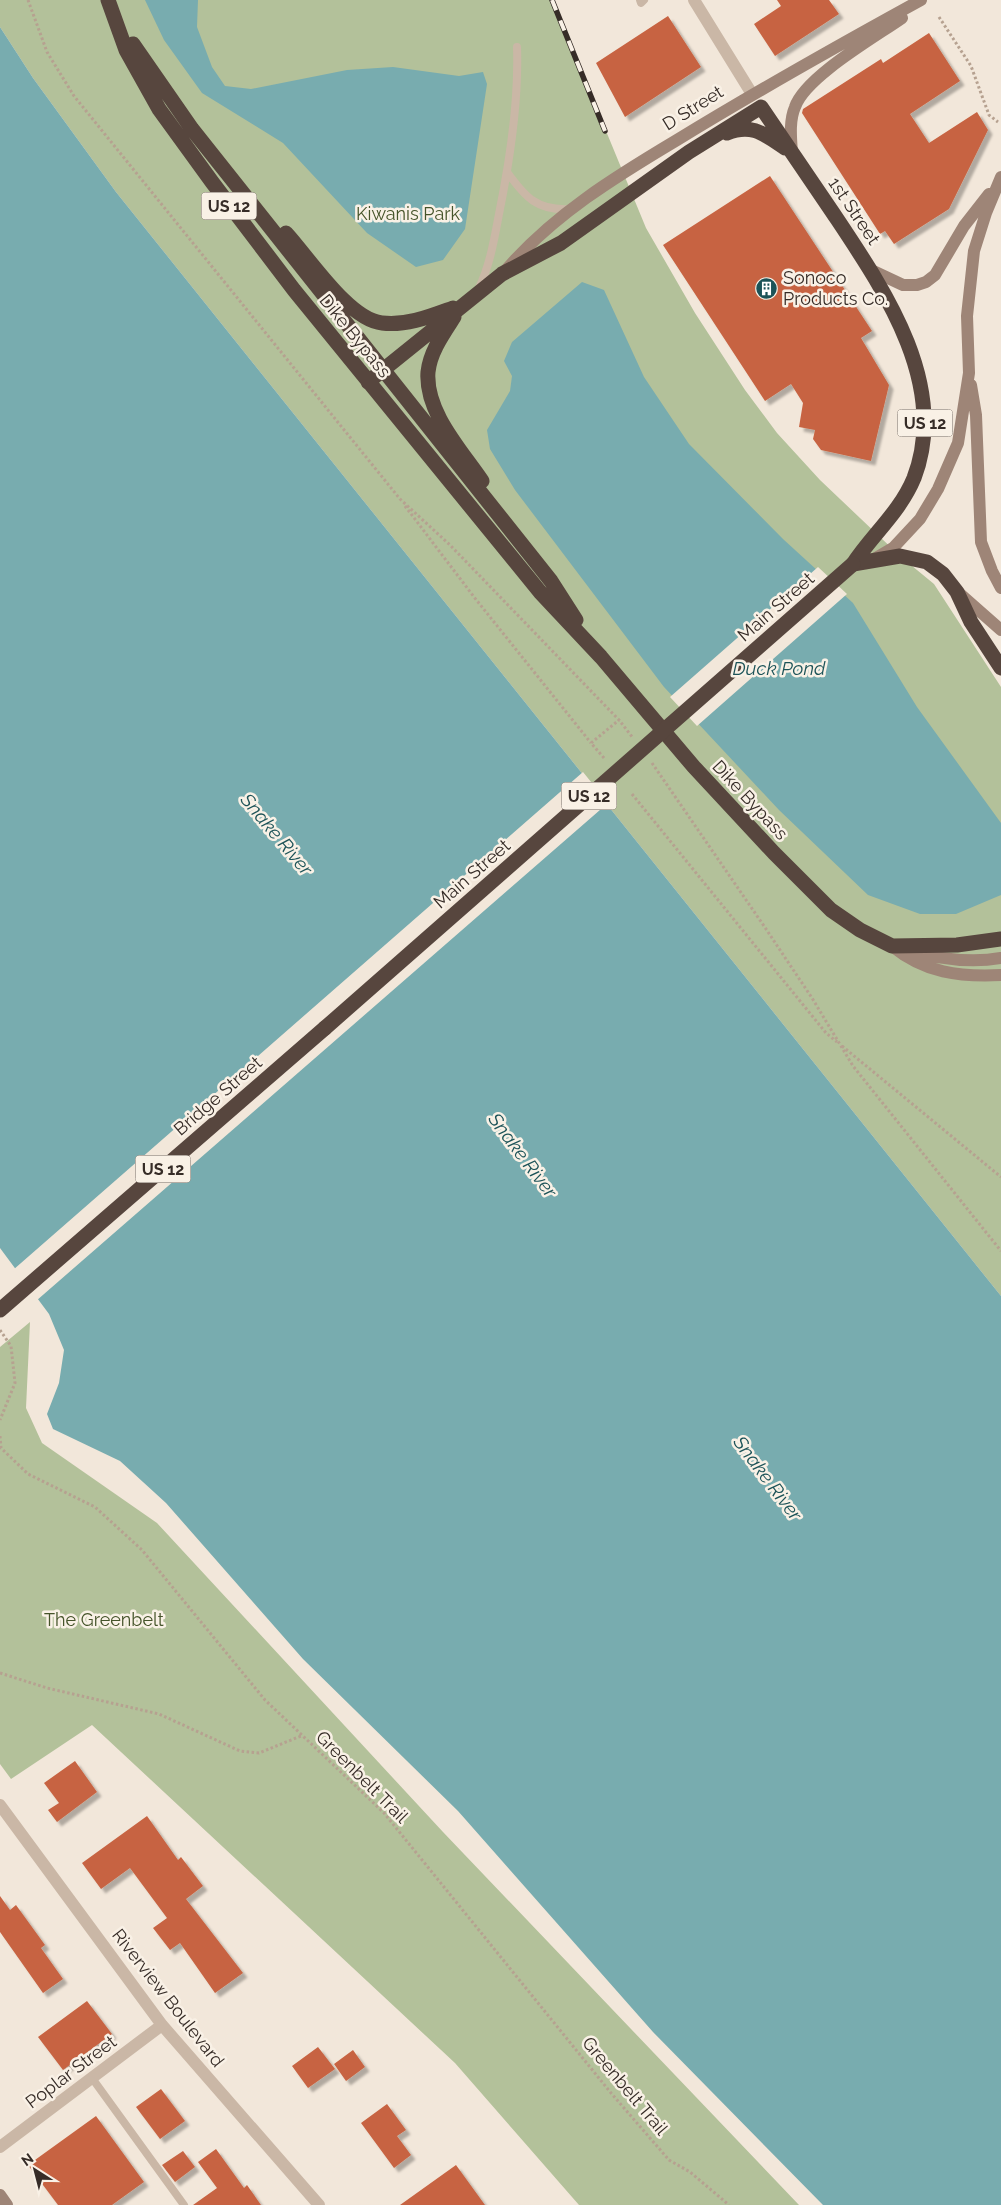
<svg xmlns="http://www.w3.org/2000/svg" width="1001" height="2205" font-family="Raleway,sans-serif">
	<defs>
		<filter id="shadow"><feDropShadow dx="4.5" dy="4.5" stdDeviation="1" flood-color="#0004"/></filter>
	</defs>
	<rect width="100%" height="100%" fill="#f2e7da"/>
	<!-- green -->
	<path fill="#b3c19a" d="M0,0H552L646,228L695,313L745,390L777,433L820,480L900,556L934,584L1001,687V1296L116,192L33,78L0,27Z
		M30,1322L26,1408L42,1443L157,1523L443,1832L799,2205H579L455,2063L92,1725L11,1779L0,1764V1347Z"/>
	<!-- water -->
	<path fill="#78acaf" d="M145,0H198L197,27L212,67L225,86L251,89L347,70L393,67L459,76L483,72L487,84L465,229L443,260L416,267L367,233L283,143L202,93L164,40Z
		M0,27L33,78L116,192L1001,1296V2205H823L653,2032L458,1811L303,1659L166,1503L120,1461L53,1429L47,1414L59,1383L64,1350L49,1314L0,1248Z
		M582,282L604,290L644,377L689,444L783,539L853,603L917,707L1001,823V895L956,914H920L868,895L779,810L664,687L515,490L490,449L487,430L510,391L512,376L504,361L512,342Z"/>
	<!-- pier -->
	<path fill="#f2e7da" d="M818,567L847,594L697,726L670,697Z
		M583,772L608,803L36,1301L13,1270Z"/>
	<!-- building -->
	<path fill="#c76442" filter="url(#shadow)" d="M777,0H829L839,14L775,56L754,24L781,6Z
		M668,16L701,67L625,117L596,63Z
		M929,33L960,81L910,114L929,143L977,112L988,130L949,209L894,244L885,231L880,234L802,113L803,109L881,59L883,63Z
		M770,176L872,331L861,338L889,385L871,461L821,450L813,439L815,430L799,427L803,403L791,384L765,401L663,245Z
		M75,1761L97,1792L57,1822L48,1810L59,1803L44,1783Z
		M147,1816L178,1860L181,1857L203,1886L186,1899L243,1973L215,1993L180,1943L170,1950L153,1928L167,1918L130,1868L101,1889L82,1863Z
		M0,1896L10,1910L16,1905L45,1945L41,1948L63,1979L43,1993L0,1932Z
		M87,2001L112,2034L63,2070L38,2037Z
		M318,2047L335,2069L308,2088L292,2066Z
		M353,2050L365,2067L346,2081L334,2064Z
		M161,2089L185,2121L160,2139L136,2107Z
		M387,2104L406,2130L397,2136L411,2155L394,2168L361,2123Z
		M96,2116L144,2182L112,2205H58L28,2165Z
		M216,2149L244,2188L247,2185L261,2205H193L217,2188L198,2162Z
		M183,2151L195,2167L175,2182L162,2165Z
		M456,2165L485,2205H400Z"/>
	<g fill="none" stroke-linecap="round" stroke-linejoin="round">
		<!-- path -->
		<path stroke="#b6a190" stroke-width="3" stroke-dasharray="2.5 2.5" stroke-linecap="butt" d="M28,0L47,52L74,96L400,499L450,545L619,720L633,738
			M939,17L971,66L989,115L998,122
			M405,506L474,597L591,743
			M604,758L591,743L619,720
			M652,763L764,926L812,998L853,1066L1001,1251
			M632,794L826,1033L837,1042
			M842,1046L1001,1177
			M0,1330L11,1346L15,1383L0,1420
			M0,1436L1,1448L28,1474L95,1507L142,1550L265,1700L384,1813L611,2093L669,2160L690,2172L729,2205
			M0,1673L47,1688L159,1714L240,1751L259,1753L301,1736"/>
		<!-- lane -->
		<path stroke="#cab7a6" stroke-width="8" d="M640,0L641,3L644,0
			M507,172C525,197 537,211 570,209
			M479,288C490,265 494,240 499,214C510,160 519,103 517,47
			M92,2078L184,2205"/>
		<!-- street -->
		<path stroke="#cab7a6" stroke-width="12" d="M694,0L752,94
			M0,1805L162,2025L319,2205
			M0,2147L162,2025"/>
		<!-- secondary -->
		<path stroke="#9e8577" stroke-width="12" d="M792,153C791,138 789,121 795,107C805,77 875,37 902,18
			M506,270C553,215 615,177 677,140C757,91 839,45 921,0
			M871,270L903,285H917L926,282L935,275L964,226L989,194
			M971,385L976,415L981,542L992,571L1001,588
			M876,558L893,548L920,519L938,489L958,443L969,373L967,316L974,251L986,213L1001,177
			M959,593L1001,630
			M892,946C925,973 959,977 1001,975
			M901,949C933,958 968,964 1001,958
			M0,2195L7,2205"/>
		<!-- highway -->
		<path stroke="#57463e" stroke-width="15" d="M108,0L126,50L159,109L212,182L294,290L540,592L601,657L694,767L774,853L831,910L860,930L892,946L957,945L1001,939
			M133,44L192,129L551,581L576,620
			M727,133C752,123 764,134 785,148
			M286,233C309,258 349,320 382,323C407,326 431,316 453,308
			M454,317C443,334 430,352 428,372C425,412 461,450 482,481
			M368,382L502,274L561,243L689,152L761,107C785,142 809,178 833,213C883,288 950,384 914,478C900,512 872,535 853,564
			M853,564L900,556L927,562L943,574L957,592L971,622L1001,668
			M0,1310L325,1028"/>
		<defs>
			<path id="rail" d="M552,0L605,131"/>
		</defs>
		<!-- rail casing -->
		<use href="#rail" stroke="#362c27" stroke-width="5.5"/>
		<!-- rail -->
		<use href="#rail" stroke="#f9f1e6" stroke-width="4" stroke-dasharray="11" stroke-linecap="butt"/>
		<!-- highway-bridge -->
		<path stroke="#57463e" stroke-width="15" d="M325,1028L853,564"/>
	</g>
	<!-- icons -->
	<defs>
		<symbol id="building-disc" viewBox="-11 -11 22 22"><circle r="9.5" fill="#1c5358" stroke="#f9f1e6"/><path d="M-4-6H4V6H1V3H-1V6H-4ZM-2.5-4.3h1.7v1.8h-1.7ZM.8-4.3h1.7v1.8H.8ZM-2.5-1h1.7V.8h-1.7ZM.8-1h1.7V.8H.8Z" fill="#fff"/></symbol>
	</defs>
	<g fill-rule="evenodd">
		<use href="#building-disc" x="754" y="276" width="25" height="25"/>
	</g>
	<g text-anchor="middle" stroke-width="5" stroke-linejoin="round" paint-order="stroke">
		<!-- shield labels -->
		<g fill="#f9f1e6" stroke="#706760" stroke-width="1">
			<rect x="201.5" y="192.5" width="55" height="27" rx="4"/>
			<rect x="897.5" y="409.5" width="55" height="27" rx="4"/>
			<rect x="561.5" y="782.5" width="55" height="27" rx="4"/>
			<rect x="135.5" y="1155.5" width="55" height="27" rx="4"/>
		</g>
		<g font-size="16" font-weight="bold" fill="#362c27">
			<text x="229" y="212">US 12</text>
			<text x="925" y="429">US 12</text>
			<text x="589" y="802">US 12</text>
			<text x="163" y="1175">US 12</text>
		</g>
		<!-- street labels -->
		<g font-size="18" fill="#362c27" stroke="#f9f1e6">
			<text transform="translate(693 108) rotate(-32)" y="6">D Street</text>
			<text transform="translate(854 211) rotate(56)" y="6">1st Street</text>
			<text transform="translate(355 336) rotate(51)" y="6">Dike Bypass</text>
			<text transform="translate(776 607) rotate(-41)" y="6">Main Street</text>
			<text transform="translate(750 800) rotate(47)" y="6">Dike Bypass</text>
			<text transform="translate(472 874) rotate(-41)" y="6">Main Street</text>
			<text transform="translate(218 1096) rotate(-41)" y="6">Bridge Street</text>
			<text transform="translate(362 1777) rotate(45)" y="6">Greenbelt Trail</text>
			<text transform="translate(168 1998) rotate(52)" y="6">Riverview Boulevard</text>
			<text transform="translate(71 2072) rotate(-37)" y="6">Poplar Street</text>
			<text transform="translate(625 2086) rotate(50)" y="6">Greenbelt Trail</text>
		</g>
		<!-- park labels -->
		<g font-size="18" fill="#45542a" stroke="#f9f1e6">
			<text x="408" y="220">Kiwanis Park</text>
			<text x="104" y="1626">The Greenbelt</text>
		</g>
		<!-- poi labels -->
		<g font-size="18" fill="#362c27" stroke="#f9f1e6" text-anchor="start">
			<text x="783" y="284">Sonoco<tspan x="783" dy="21">Products Co.</tspan></text>
		</g>
		<!-- water labels -->
		<g font-size="19" font-style="italic" fill="#1c5358" stroke="#f9f1e6">
			<text x="779" y="675">Duck Pond</text>
			<text transform="translate(277 834) rotate(50)" y="7">Snake River</text>
			<text transform="translate(523 1155) rotate(53)" y="7">Snake River</text>
			<text transform="translate(768 1478) rotate(53)" y="7">Snake River</text>
		</g>
	</g>
	<!-- north arrow -->
	<g transform="translate(35 2170) rotate(324)" stroke="#f9f1e6" stroke-width="4" paint-order="stroke">
	<path d="M0-4L9 19L0 12L-9 19Z" fill="#362c27"/>
	<text y="-8" font-size="14" font-weight="bold" text-anchor="middle" fill="#362c27">N</text>
	</g>
</svg>
